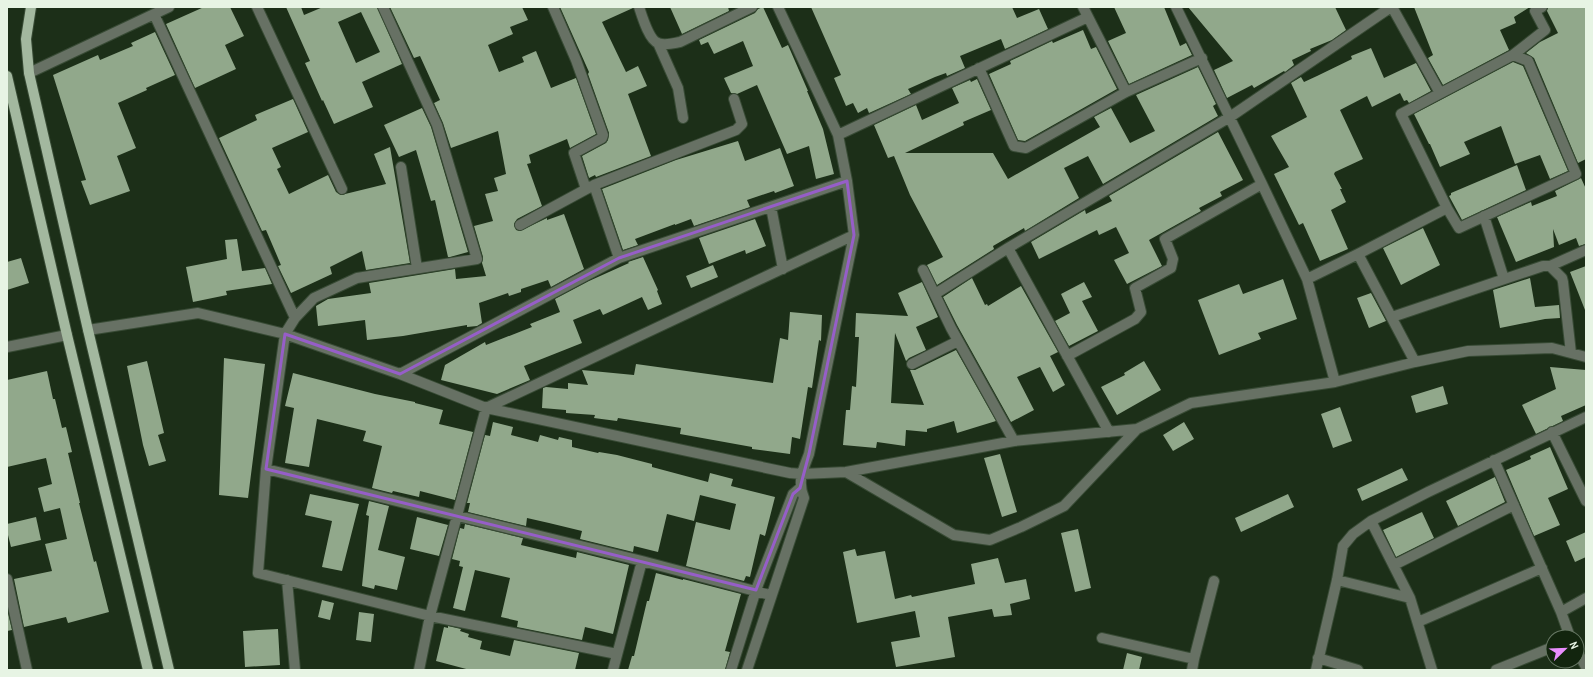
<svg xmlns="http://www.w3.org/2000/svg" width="1593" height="677" font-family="'Archivo Narrow',sans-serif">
	<rect width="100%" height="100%" fill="#1c2f18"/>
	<!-- building -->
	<path fill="#91a88b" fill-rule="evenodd" d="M204,7H230L244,36L225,45L236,69L195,88L166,24Z
		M286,7H301L304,15L323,7H377L402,64L362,82L373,107L334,124L323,100L322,101L305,63L310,61ZM361,12L380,52L356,63L338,22Z
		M390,7H522L528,20L510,27L513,34L488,45L499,72L524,62L522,57L536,51L551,88L576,78L596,134L570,148L567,139L529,155L531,163L527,164L542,206L517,219L514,224L516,230L520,231L547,218V220L564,214L584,269L551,287L548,280L521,289V292L509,296L508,293L479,303L482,323L477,326L467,327V325L403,336L367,340L365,320L318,326L316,306L328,299L371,293L369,283L455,269L456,279L486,276L482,263L483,257L474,226L493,221L485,194L498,191L494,178L506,174L498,131L451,148L443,123L434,103L440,100L420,56L414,58Z
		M560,7H633V8L602,22L626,72L638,66L647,86L628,94L651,156L596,177L595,175L589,178L582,156L606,143L608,140L609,133L588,74L589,72Z
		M670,7H728L729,11L682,34Z
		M763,7L782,48L788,45L808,91H807L823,129L834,174L816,179L809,146L787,154L757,85L737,94L731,93L724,78L753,66L743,41L714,54L708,42L701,45L699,40L755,13L758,9Z
		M811,7H1012L1017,18L1039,9L1048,29L1005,49L1001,39L960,56L965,68L947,76L946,73L935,77L908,89L911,94L869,113L867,108L858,113L853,103L846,106L834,78L841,75Z
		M1114,7H1164L1180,46L1186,43L1192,55L1129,84L1108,41L1126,33Z
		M1188,7H1335L1346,30L1332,40L1310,49L1311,51L1292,60L1294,65L1285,72L1284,71L1254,88L1252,85L1227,98L1214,70L1233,61Z
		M1414,7H1530L1514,17L1516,23L1500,30L1509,50L1443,85L1428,58L1433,55Z
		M1548,7H1586V159L1578,163L1534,58L1526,53L1540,42L1558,33L1547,11Z
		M1083,30L1091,49L1096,47L1117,89L1025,141L1018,140L989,74L1011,64L1010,61L1052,41L1053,43Z
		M155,32L175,75L146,88L147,90L118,103L136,148L117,156L130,191L90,205L81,181L86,180L53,75L98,55L100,60L133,46L131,43Z
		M1371,48L1384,78L1416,63L1431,91L1409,103L1407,100L1404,101L1400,93L1372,107L1367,96L1340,110L1363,159L1335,172L1334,174L1342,189H1340L1346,202L1331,210L1348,249L1320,261L1303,223L1299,225L1274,174L1289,167L1271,136L1307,117L1291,83L1301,77L1304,82L1317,76L1352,59L1351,56Z
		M1513,62L1523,66L1568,171L1550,179L1540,155L1515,164L1501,126L1464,142L1470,154L1440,167L1430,144H1429L1414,114Z
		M1198,67L1216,104L1213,106L1218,116L1103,184L1088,156L1064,168L1079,198L1025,231L1024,228L993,246L994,249L937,285L927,265L943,257L910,195L894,156L888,158L874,125L916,105L922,120L959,103L952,88L970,80L971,82L977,79L991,110L963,122L964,125L905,153H993L1008,179L1100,127L1094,117L1111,108L1130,143L1155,131L1136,95Z
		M293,99L308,132L272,148L281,167L277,169L289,194L328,175L336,192L341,195L386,184L374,154L390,147L410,263L366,270L362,251L330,267L332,274L291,293L278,266L281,265L266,230L262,231L219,138L257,120L255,115Z
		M422,108L431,127L468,252L450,257H448L435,200L431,201L416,150L399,157L384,125Z
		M1218,132L1243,180L1220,192L1222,196L1199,208L1201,211L1149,240L1162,266L1127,284L1114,260L1129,253L1116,227L1099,235L1097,230L1039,259L1031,242L1085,210L1086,214L1112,201L1109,196Z
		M738,141L745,161L780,148L794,186L775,193L774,191L747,200L750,207L694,226L691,219L675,225V224L635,239L638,245L623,250L602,189L676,160Z
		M1517,165L1526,190L1462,220L1449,196L1451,195V193Z
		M1581,178L1586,189V244L1579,246L1576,238L1559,245L1553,229L1554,247L1516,262L1497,217L1531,202L1532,206L1557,196L1555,191Z
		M755,219L766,246L746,254L745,250L709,264L699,238Z
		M1423,228L1440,265L1401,285L1383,248Z
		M237,239L242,271L265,268L272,284L226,291L227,295L193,302L186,267L227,259L225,240Z
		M643,257L658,290L657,291L662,304L648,310L642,297L603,315L600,309L573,320L582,343L524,366L530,380L497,394L441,380L445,365L485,342L486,345L532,327L530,324L560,312L555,299L589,281L629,263L628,262Z
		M21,258L29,283L7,290V262Z
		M713,265L718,277L691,288L686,276Z
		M1586,266V309L1585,310L1570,272Z
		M972,278L985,305L987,304L988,306L1021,286L1058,352L1050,356L1065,385L1053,392L1040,367L1017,377L1034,410L1011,422L957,325L943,297Z
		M1530,278L1535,307L1559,305L1560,318L1545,319L1500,328L1493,290Z
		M1283,279L1297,319L1258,333L1261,339L1219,355L1198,300L1239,284L1243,294Z
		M922,282L938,317L916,327L926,350L909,358L906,361L895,333L891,403L924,405L910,370H915L956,350L996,421L957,433L954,421L927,429V432L906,430L905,446L877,442L876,448L843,445L846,410H850L852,386L856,387L859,337H855L856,313L908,316L898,293Z
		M1084,282L1092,297L1082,301L1098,331L1069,346L1055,321L1070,313L1061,294Z
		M1371,293L1386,321L1369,328L1357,298Z
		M790,312L822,315L821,341L819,340L812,388L808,387L800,439L792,437L790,454L752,449V447L680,434L681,428L618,418L617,421L594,418L595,415L566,413V410L542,408L543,388L546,387L568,389V383L588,385L582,370L634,375L636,364L773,383L780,338L788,340Z
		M224,358L265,364L248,498L219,495Z
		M147,361L164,433L158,435L166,461L149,466L143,445L127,366Z
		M1144,361L1161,390L1117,415L1101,387L1125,375L1124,373Z
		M1550,367L1586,370V405L1561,416L1563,421L1536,434L1522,405L1556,389Z
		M47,371L53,399H55L62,428L66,427L72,452L68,453L80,503H79L94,562L96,561L109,612L68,623L66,617L24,627L14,579L52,571L45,544L67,539L60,508L44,512L38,488L52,484L46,458L7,467V380Z
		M293,373L375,394L415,402V403L443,410L439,424L473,432L455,500L420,491L419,497L393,491L392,493L372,488L382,446L363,441L366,431L317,419L309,467L285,463L294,408L285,406Z
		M1443,386L1448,404L1416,413L1411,396Z
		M1340,407L1352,441L1333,448L1321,414Z
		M493,422L513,427L511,435L538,442L540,435L558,440L559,437L572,440V447L598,453L599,452L617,455L652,464V467L708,482L710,473L733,479L731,486L775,497L765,536L760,534L750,577L746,576L744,581L686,566L696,522L730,530L736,504L700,495L694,521L667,514L658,552L634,546L633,552L580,539L582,531L549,523L527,518L526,526L468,512L470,503H467L485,435L490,436Z
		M1184,422L1194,439L1173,451L1163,435Z
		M1550,447L1568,489L1548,498L1560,525L1534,536L1506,470L1531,459L1530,456Z
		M1000,454L1017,512L1002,517L984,458Z
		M1402,468L1408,480L1362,501L1357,489Z
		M1495,477L1505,502L1458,526L1446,501Z
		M310,494L359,504L342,571L322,567L332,521L305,515Z
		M1288,494L1294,507L1241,532L1235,518Z
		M369,501L389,506L378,550L405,557L397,590L375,585L374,589L362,586L369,516L366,515Z
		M1422,512L1434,538L1396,557L1383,530Z
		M36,517L41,540L11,547L7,531V524Z
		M417,517L448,525L439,556L410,549Z
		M465,524L523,538L521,545L576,558L577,552L629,565L613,634L585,627L582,640L517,627L518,621L501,617L510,578L475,570L465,611L453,608L463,567L459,566L460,561L452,559L460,528L464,529Z
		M1078,529L1091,588L1075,592L1061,533Z
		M1586,532V557L1575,562L1566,541Z
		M855,549L857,556L885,551L895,599L911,595L912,597L975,584L971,564L998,558L1005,583L1026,579L1030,599L1010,604L1012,615L994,617L992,609L948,617L955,657L896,667L891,642L920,637L915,611L857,623L843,552Z
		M656,573L683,580V579L741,594L725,651L730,652L725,670H628L632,656H634L647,601H649Z
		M322,600L334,603L330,620L318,617Z
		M7,609L12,630L7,631Z
		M359,612L374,614L371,642L356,640Z
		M448,626L461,629L460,631L469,634L468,637L482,641L480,649L510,656L514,640L579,653L575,670H470L436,661L444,627L448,628Z
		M278,629L280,665L245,667L243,631Z
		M1127,653L1142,657L1139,670H1123Z"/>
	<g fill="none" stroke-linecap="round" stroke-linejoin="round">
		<defs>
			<path id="minor" d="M257,7L342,189
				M383,7L437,125L477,259L357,278L314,298L295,318L285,334L266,469L258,573L430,616L617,654
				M553,7L576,60L603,135L602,138L574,153L586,189
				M639,7C642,16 649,40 658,43C665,46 674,43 680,42L752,7
				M1083,7L1126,92
				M1176,7L1262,184L1307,279L1335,382
				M1392,7L1440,93
				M154,14L295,318
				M658,43L678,88L683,118
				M1513,55L1545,30L1535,11L1542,7
				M979,68L1014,146L1026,148L1126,92L1202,58
				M29,73L169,7
				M838,135L1088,17
				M401,167L417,268
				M771,207L783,269
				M1484,216L1504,279
				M520,225L592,186
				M1358,254L1415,362
				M619,258L594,185L736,130L742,124L734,99
				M1550,266L1586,250
				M923,270L951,328L1014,441
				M1307,279L1358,254L1447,208L1401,114L1513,55L1528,61L1576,174L1459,228L1447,208
				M935,294L1008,248
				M1392,317L1543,266H1550L1562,278L1563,282L1571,353
				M88,330L198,313L285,334L400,374L486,408L790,473L802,474L846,472L1014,441L1137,429
				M7,347L67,335
				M1067,356L1135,319L1141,312L1135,288L1171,268L1173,259L1165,239L1262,184
				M912,364L958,341
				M400,374L619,258L847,181
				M1109,432L1008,248L1230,117L1391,7
				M1552,432L1586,501
				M1494,460L1561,612L1570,637
				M266,469L642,561L770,595
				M846,472L954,535L990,540L1021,527L1064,506L1137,429L1191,403L1335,382L1415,362L1468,351L1552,348L1586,357
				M1371,521L1410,598
				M1394,565L1514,505
				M7,579L27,670
				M287,580L295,670
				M1337,580L1410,598L1432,670
				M1561,612L1586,598
				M1418,622L1542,568
				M1102,638L1194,659L1192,670
				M1577,651L1586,667
				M1318,658L1358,670
				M1194,659L1214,581
				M419,670L430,616L486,408L854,235
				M613,670L642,561
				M731,670L756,590L793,494L800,488
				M747,670L804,498C797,481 803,470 809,454L854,235L847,181L838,135L778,7
				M1316,670L1337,580L1343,546L1353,534L1371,521L1428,492L1586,417
				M1496,670L1553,647"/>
			<path id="major" d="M31,7L26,39L29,73L88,330L169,670
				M7,76L67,335L148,670"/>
		</defs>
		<!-- minor casing -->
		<use href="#minor" stroke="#384b35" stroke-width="12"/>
		<!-- major casing -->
		<use href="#major" stroke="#384b35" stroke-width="12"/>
		<!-- minor -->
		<use href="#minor" stroke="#677164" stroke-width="10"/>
		<!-- major -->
		<use href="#major" stroke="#a3b89f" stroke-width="10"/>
	</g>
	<!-- marked area -->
	<path fill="none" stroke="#965ec8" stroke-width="3" stroke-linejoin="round" d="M847,181L854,235L809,454L800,488L793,494L756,590L266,469L285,334L400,374L619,258Z"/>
	<!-- border -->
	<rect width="1593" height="677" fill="none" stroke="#e7f4e4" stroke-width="16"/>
	<!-- north arrow -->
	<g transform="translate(1565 649) rotate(67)"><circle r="19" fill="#12250e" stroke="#677864"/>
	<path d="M0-3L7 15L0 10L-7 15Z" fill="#e98efe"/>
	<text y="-6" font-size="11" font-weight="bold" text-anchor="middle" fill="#e7f4e4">N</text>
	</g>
</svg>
